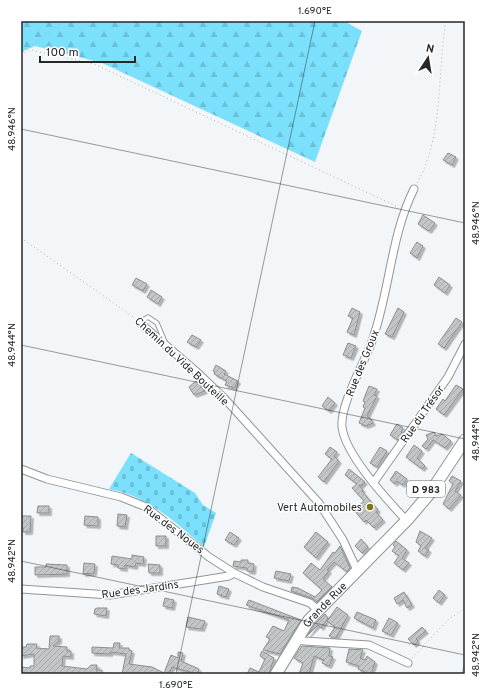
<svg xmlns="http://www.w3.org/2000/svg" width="486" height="695" font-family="Overpass,sans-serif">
	<defs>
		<pattern id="forest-firs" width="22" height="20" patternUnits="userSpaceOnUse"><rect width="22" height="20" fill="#7ae0fc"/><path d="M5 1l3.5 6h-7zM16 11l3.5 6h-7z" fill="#69c0d8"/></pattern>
		<pattern id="cemetery-stones" width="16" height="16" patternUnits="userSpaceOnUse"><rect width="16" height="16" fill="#7ae0fc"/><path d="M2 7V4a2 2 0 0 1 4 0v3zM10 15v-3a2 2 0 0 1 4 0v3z" fill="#69c0d8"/></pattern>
		<pattern id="building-hatch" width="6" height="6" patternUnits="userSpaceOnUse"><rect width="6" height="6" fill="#c2c6c6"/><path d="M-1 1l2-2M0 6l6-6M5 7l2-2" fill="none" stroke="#a7aaaa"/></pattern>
		<filter id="shadow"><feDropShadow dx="2.5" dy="2.5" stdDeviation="0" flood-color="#0004"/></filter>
	</defs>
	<rect width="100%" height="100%" fill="#f2f6f8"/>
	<!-- forest -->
	<path fill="url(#forest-firs)" d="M21,21H344L362,31L315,162L102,63L35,46L21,52Z"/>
	<!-- cemetery -->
	<path fill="url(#cemetery-stones)" d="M131,453L195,493L203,505L216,513L204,547C174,521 148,496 109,489Z"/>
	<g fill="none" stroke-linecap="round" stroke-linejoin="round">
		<!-- stream -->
		<path stroke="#b7ccf5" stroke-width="2" d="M462,674L465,664"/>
	</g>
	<!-- building -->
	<path fill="url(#building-hatch)" stroke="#8b8f8f" filter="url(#shadow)" d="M448,153L456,157L452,165L443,160Z
		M423,215L435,223L429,231L418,224Z
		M417,242L423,246L417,258L410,253Z
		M439,277L450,285L445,293L434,285Z
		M136,278L147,284L143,291L132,285Z
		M151,290L162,297L158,304L147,297Z
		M352,308L360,312L354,335L347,332L353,318L348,316Z
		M398,308L404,312L392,337L385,334Z
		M456,318L462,322L444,348L438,344Z
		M192,335L201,340L196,347L187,342Z
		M348,343L356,346L351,358L343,355Z
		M216,365L226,371L224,374L238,381L234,388L225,385L227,381L214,374L215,372L213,371Z
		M196,381L205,391L194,395L189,387Z
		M456,385L463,389L444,415L436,409L443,399L445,401Z
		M369,386L377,389L374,395L377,396L367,416L370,418L373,423L366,426L359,423L365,408L363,407L365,402L363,401Z
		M328,397L335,403L329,411L322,406Z
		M397,424L403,428L401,432L402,433L398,440L390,435Z
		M434,432L436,436L442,434L451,441L445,448L433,440L426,449L422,446L428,439L426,435Z
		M414,445L422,451L417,458L425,466L422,469L406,457Z
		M330,447L337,452L334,456L339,461L324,482L318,477L332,459L325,454Z
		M380,447L387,451L377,467L370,463Z
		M349,469L365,482L361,486L359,485L363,490L362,491L378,510L376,512L383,520L374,528L366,520L364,522L354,510L364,501L352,488L357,484L345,475Z
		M396,471L407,479L402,485L397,481L395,484L390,480Z
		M452,476L461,481L455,491L461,495L449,509L443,504L453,484L449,481Z
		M38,506H49V513H37Z
		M118,514L127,515L125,527L117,526Z
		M21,516H31L30,532H23V528H21Z
		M85,516L98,517V526L84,525Z
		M420,531L432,538L425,548L429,550L425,556L418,551L421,546L416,542Z
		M230,532L239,538L234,545L225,540Z
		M316,532L328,542L316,558L304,547Z
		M156,536H166V546H156Z
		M361,539L368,547L362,553L355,546Z
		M396,541L407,550L402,558L409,563L403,570L394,563L399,556L392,551L395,547L393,545Z
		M340,546L350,568L347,572L334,562L327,570L329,571L323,579L332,587L317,602L312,598L291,591L292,587L298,588L315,597L322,590L303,573L311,563L320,570L333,552L335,553Z
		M132,555L144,557L143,564L136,563L135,567L125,565V569L118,568V565L111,564L112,556L132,559Z
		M241,560H248V563L254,564L253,572L247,571V568L233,566L234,561L241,562Z
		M84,563L95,564L94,573L83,574Z
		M46,564L67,565V574L35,575V567H46Z
		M148,564L160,565V573H149Z
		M276,571L291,574L289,581L274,578Z
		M219,586L229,589L226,597L217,594Z
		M439,590L445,595L439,603L433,598Z
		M404,592L412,605L407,608L403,600L397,604L394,598Z
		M165,598L174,600L172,608L163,606Z
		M249,600L301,620L280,654L263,650L270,639L266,637L273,626L284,631L289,620L246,605Z
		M337,607L348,615L336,638H333L329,636L335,627L327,621Z
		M97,608H107L106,616L94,614L95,609Z
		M357,612L376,620L373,628L354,618Z
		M325,614L328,618L321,628L318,625L307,636L315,624Z
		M188,617L205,621L202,629L186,627Z
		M389,618L398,623L391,635L382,631Z
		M422,627L426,631L416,639L418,641L414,645L408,639Z
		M50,636H59V641L53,646L67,647V651H71V657L63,656L62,666L87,669L91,665H97L96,670H102V674L21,673V667L30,668V666H34V654L21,656V647H26L27,644H37L36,648L49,649Z
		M114,643H120L119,648H129V650L132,651L129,664L152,667L164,673L171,655L178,658V652L183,653L181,661L199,669L197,674L172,667L169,674H122L126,654L111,652L110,654L92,653V647L113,648Z
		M302,646L330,648L329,656L333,657L329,666L322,663L324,660L314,656L309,674H299L303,663L294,658Z
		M349,649L363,650L360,658L365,660L367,656L375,662L371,674H365V672L358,669L359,666L346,662Z
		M262,651L274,658L269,674H247L250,668L259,672L265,659L260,656Z"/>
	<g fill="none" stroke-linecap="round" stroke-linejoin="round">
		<defs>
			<path id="service" d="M140,322L148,317L157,323L165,342"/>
			<path id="minor" d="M140,323L199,374L225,399L319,503L343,540L357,570
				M21,469L47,479L121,497L146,507L209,557L234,573L263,587L310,603L318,610
				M374,482L448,377L465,344
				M407,521C388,501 345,454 342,427C340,405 363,365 371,344C390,293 390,237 414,189
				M21,589L110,595L229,576L234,573
				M296,639L304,641L369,645L408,663"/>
			<g id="primary">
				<path id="s1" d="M276,674L309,620L408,519L430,493L465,440"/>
			</g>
		</defs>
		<!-- service casing -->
		<use href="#service" stroke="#929697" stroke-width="5.5"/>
		<!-- minor casing -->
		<use href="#minor" stroke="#929697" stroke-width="9"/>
		<!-- primary casing -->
		<use href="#primary" stroke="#929697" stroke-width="13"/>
		<!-- path -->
		<path stroke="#acb0b1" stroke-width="1" stroke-dasharray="1 3" stroke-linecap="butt" d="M23,52L63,21
			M21,54L31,50L94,64L398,207
			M417,183C444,136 437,73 446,21
			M21,238L135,318
			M412,658L449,619L465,608"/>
		<!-- service -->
		<use href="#service" stroke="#fff" stroke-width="3.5"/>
		<!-- minor -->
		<use href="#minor" stroke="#fff" stroke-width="7"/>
		<!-- primary -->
		<use href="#primary" stroke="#fff" stroke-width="11"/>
	</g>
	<!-- ticks -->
	<path fill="none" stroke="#252728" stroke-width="1" stroke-opacity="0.45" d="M21,129L465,223M21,345L465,439M21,561L465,655M176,674L315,21"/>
	<!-- markers -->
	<circle fill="#817416" stroke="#fff" stroke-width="1.5" cx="370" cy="507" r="4"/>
	<g text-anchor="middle" stroke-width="3" stroke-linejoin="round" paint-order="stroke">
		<!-- shield labels -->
		<rect fill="#fff" stroke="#666868" stroke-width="1" x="407" y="481" width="38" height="16" rx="3"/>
		<g font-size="10" font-weight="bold" fill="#252728">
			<text x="426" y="493">D 983</text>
		</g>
		<!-- street labels -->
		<g font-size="11" fill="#252728" stroke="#fff">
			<text transform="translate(182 361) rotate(43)" y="4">Chemin du Vide Bouteille</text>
			<text transform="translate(362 363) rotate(-68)" y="4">Rue des Groux</text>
			<text transform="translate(422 414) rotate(-55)" y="4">Rue du Trésor</text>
			<text transform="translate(174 529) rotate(37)" y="4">Rue des Noues</text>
			<text transform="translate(140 589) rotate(-8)" y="4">Rue des Jardins</text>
			<text dy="4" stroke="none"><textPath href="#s1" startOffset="85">Grande Rue</textPath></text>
		</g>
		<!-- poi labels -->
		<g font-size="11" fill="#252728" stroke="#fff" text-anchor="end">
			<text x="362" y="511">Vert Automobiles</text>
		</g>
	</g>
	<!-- border -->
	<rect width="486" height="695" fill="none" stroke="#ffffff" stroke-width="44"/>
	<!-- north arrow -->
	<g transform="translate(428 58) rotate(12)" stroke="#ffffff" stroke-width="3" paint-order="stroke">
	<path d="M0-3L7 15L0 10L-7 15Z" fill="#252728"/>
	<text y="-6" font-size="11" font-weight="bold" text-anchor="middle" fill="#252728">N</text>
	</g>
	<!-- scale -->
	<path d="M40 56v6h95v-6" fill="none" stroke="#252728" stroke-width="2"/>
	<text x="46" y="56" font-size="12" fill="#252728" stroke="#ffffff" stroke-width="3" paint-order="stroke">100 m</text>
	<rect x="22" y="22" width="442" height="651" fill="none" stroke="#252728" stroke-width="1.5"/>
	<g font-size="10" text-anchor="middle" fill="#252728">
		<text x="315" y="14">1.690°E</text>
		<text transform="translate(11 129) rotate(-90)" y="4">48.946°N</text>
		<text transform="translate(475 223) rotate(-90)" y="4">48.946°N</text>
		<text transform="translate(11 345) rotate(-90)" y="4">48.944°N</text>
		<text transform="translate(475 439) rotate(-90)" y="4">48.944°N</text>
		<text transform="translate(11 561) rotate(-90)" y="4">48.942°N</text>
		<text transform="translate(475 655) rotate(-90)" y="4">48.942°N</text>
		<text x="176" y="688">1.690°E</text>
	</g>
</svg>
